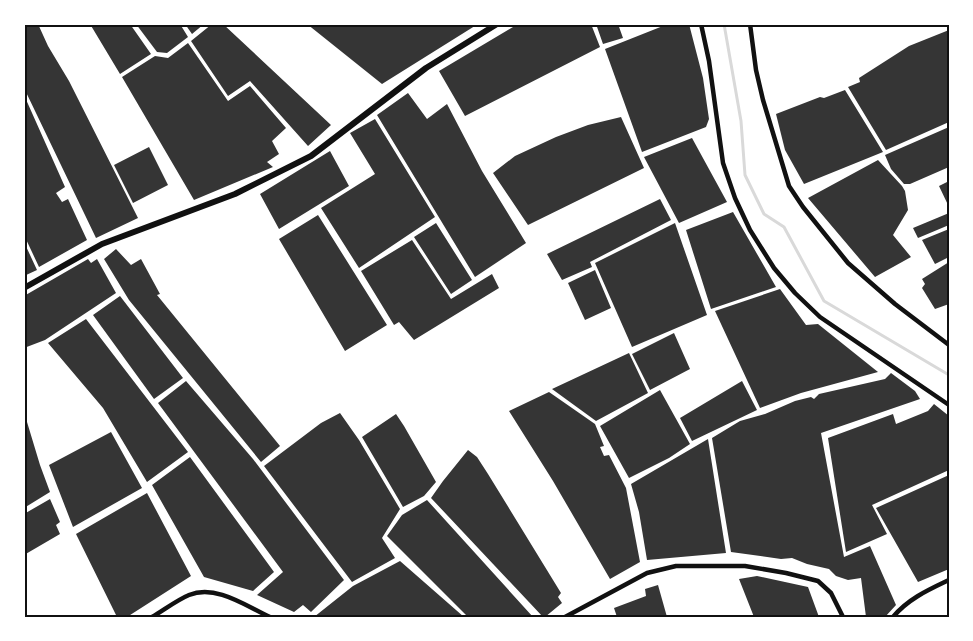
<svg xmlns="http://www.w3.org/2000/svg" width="973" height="641" font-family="Manrope,sans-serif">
	<rect width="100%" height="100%" fill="#fff"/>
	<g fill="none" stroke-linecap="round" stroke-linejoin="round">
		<!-- stream -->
		<path stroke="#d9d9d9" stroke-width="3" d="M724,24L741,121L745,175L764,214L784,227L824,301L949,375"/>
	</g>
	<!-- building -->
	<path fill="#353535" d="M24,24H38L48,46L69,81L138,218L96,238L24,88Z
		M90,24H130L151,54L120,74Z
		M136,24H180L188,37L167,53L157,52Z
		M185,24H204L192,34Z
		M212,24H223L331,125L308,146L250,81L228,96L191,41Z
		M307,24H478L382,84Z
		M518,24H591L600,47L465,116L439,71Z
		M596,24H618L623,38L603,44Z
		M668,24H689L703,78L709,119L706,127L642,152L605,49Z
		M949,30V122L886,150L848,87L860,82L859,78L909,46Z
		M188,43L228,101L250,86L286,128L272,141L279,154L267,162L273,167L194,200L122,77L155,56L168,58Z
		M845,90L883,152L804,184L785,150L776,114L820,97L824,98Z
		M408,93L427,119L447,104L482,171L526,243L475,277L377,115Z
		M24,95L65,187L56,193L62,202L68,199L87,240L39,267L24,235Z
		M621,117L644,168L528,225L493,173L515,156L556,137L588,125Z
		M375,119L435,217L359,268L321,208L375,174L350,133Z
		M949,127V167L910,184H904L891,169L885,155Z
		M692,138L727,202L679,223L644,157Z
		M149,147L168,185L133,203L114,165Z
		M330,151L349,186L279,229L260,194Z
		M878,160L902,186L905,191L908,210L893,235L911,257L875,277L808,198Z
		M949,181V207L939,186Z
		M660,199L671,220L590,262L592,267L562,280L547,254Z
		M733,212L776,287L711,309L686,230Z
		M949,213V225L918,238L913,228Z
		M318,215L387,325L345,351L279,239Z
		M436,223L472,280L451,294L414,237Z
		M675,223L707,315L632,347L595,263Z
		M949,229V257L935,264L922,240Z
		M412,240L451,299L492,274L499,288L414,340L399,322L394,325L361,271Z
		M24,242L37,270L24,276Z
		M116,249L131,265L141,259L160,294L157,295L280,446L261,462L129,300L104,259Z
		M88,259L91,263L97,259L116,293L45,340L24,348V296Z
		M949,262V304L935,309L922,288L925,284L922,279Z
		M595,270L611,308L585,320L568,283Z
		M780,289L806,325L818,324L878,372L801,393L760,408L715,311Z
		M120,296L183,378L154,399L93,315Z
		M86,319L188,452L147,482L103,408L48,343Z
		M674,333L690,369L650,390L632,354Z
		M629,353L648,393L596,421L552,389Z
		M891,373L915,391L920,399L821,433L844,557L870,546L896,605L885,617H866L861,578L848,580L836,576L829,569L807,564L792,558L781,559L731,552L712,438L740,421L765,414L795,401L811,397L814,399L819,394L885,379Z
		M186,381L253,459L344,580L311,612L303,605L294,612L257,595L283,572L158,403Z
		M742,381L757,410L692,441L680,418Z
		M660,390L690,444L669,458L629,478L600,426Z
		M549,392L595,424L604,446L600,447L604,456L609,455L626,488L640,562L610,579L553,481L509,411Z
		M934,404L949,416V470L872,505L887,534L846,552L828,438L893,414L896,424L928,411Z
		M24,412L40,465L50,492L24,508Z
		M340,413L359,440L400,509L382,538L395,558L352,582L264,466L321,423Z
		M396,414L404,426L436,482L424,496L403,507L362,437Z
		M111,432L142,488L73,527L49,465Z
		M708,439L726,553L647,560L639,512L631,484Z
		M468,450L477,457L488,474L561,593L558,597L562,603L545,617H543L431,498L443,481Z
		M190,457L274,572L253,591L204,577L152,485Z
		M949,475V569L918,582L876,508Z
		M147,493L191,576L127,617H117L76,534Z
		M50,499L60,522L56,525L60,534L24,555V514Z
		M427,500L533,617H468L387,536L402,515Z
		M400,561L464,617H314L353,586Z
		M757,576L808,587L819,617H754L739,579Z
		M658,585L667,617H617L614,608L646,596L645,589Z"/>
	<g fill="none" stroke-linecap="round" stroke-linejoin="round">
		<!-- minor -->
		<path stroke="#111" stroke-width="4.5" d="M701,24L709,61L723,163L735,198L750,230L774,268L795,293L820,317L949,405
			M750,24L756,70L763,100L789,186L803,207L848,263L895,304L949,345
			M152,617C164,610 177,600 189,595C216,584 246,606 270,617
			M565,617L647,573L676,566H745L786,573L818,581L831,593L843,617
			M893,617C908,599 928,590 949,580"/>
		<!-- tertiary -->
		<path stroke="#111" stroke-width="6" d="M24,288L102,244L235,194L311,156L426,68L497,24"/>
	</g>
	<!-- border -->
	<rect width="973" height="641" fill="none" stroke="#ffffff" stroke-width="51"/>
	<rect x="26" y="26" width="922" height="590" fill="none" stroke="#111" stroke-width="2"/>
</svg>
